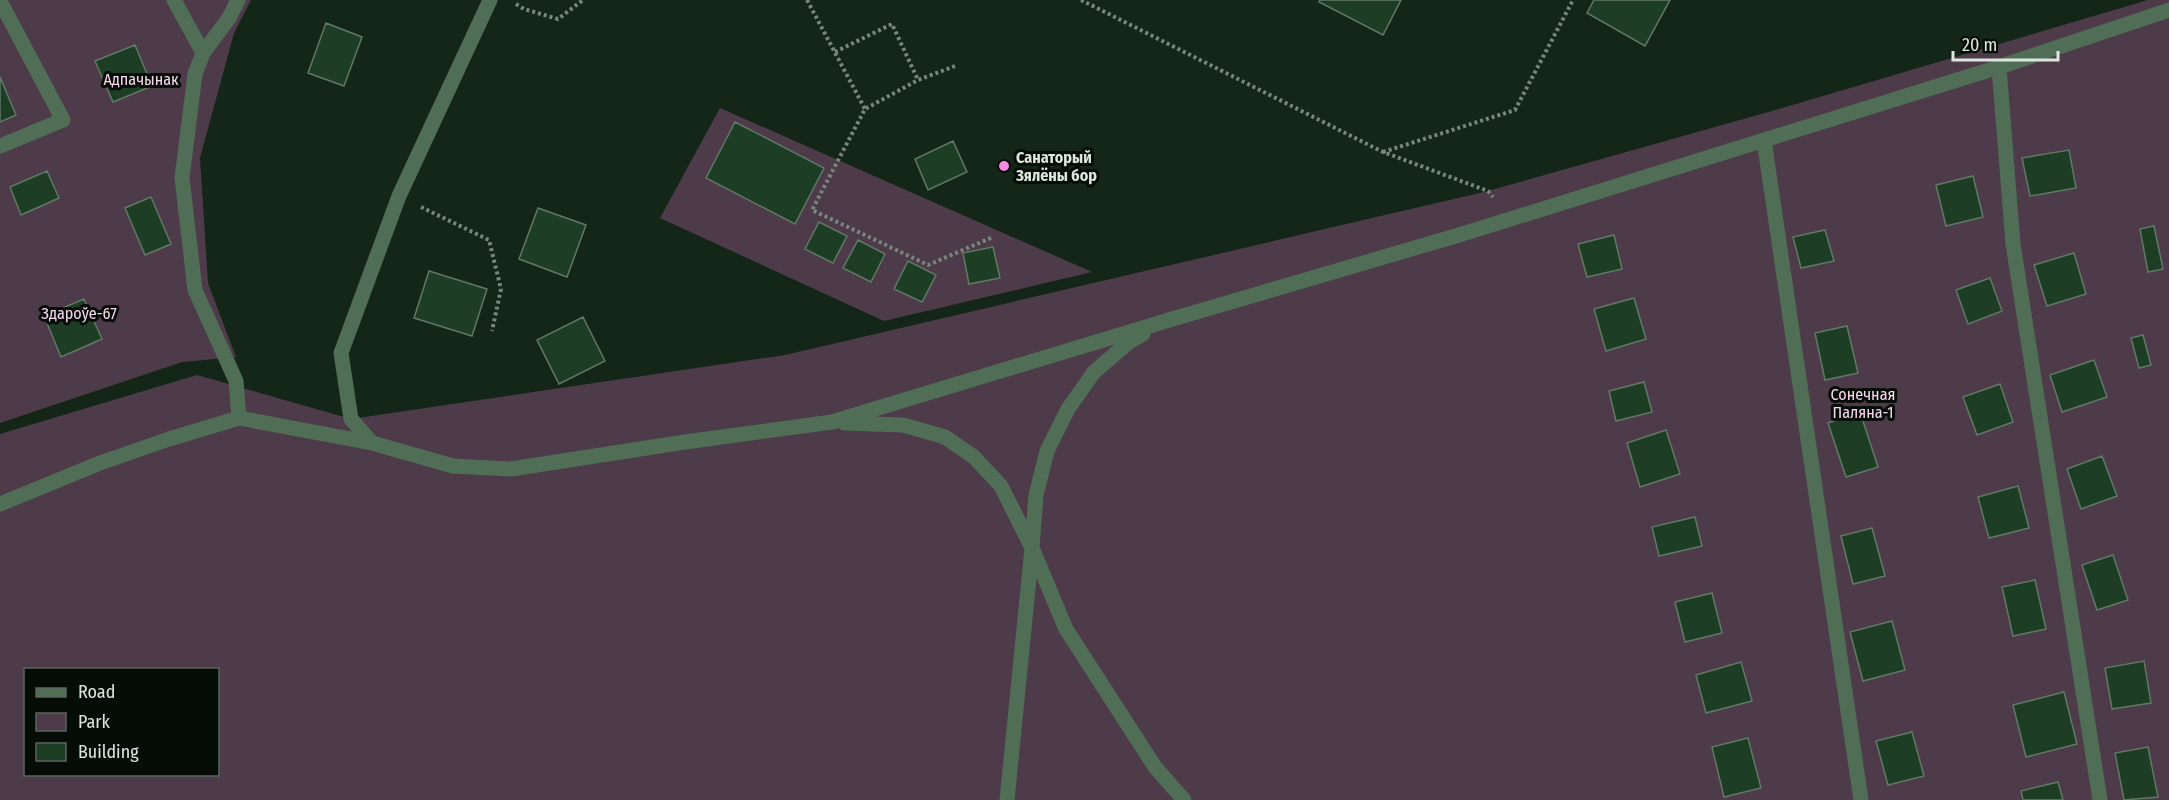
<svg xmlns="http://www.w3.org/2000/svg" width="2169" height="800" font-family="'Fira Sans Condensed',sans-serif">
	<rect width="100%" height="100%" fill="#132618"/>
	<!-- green -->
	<path fill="#4e3b4a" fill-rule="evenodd" d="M0,0H251L234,33L200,158L208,283L236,357L182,362L0,423Z
		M2148,0H2169V800H0V434L197,375L351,419L785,355L1488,191L1772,111ZM26,670H218V774H26Z
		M720,108L1092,272L884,321L660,218Z"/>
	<!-- building -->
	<path fill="#1d3d25" stroke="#627866" stroke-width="1.5" d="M1320,0H1401L1383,35L1319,2Z
		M1594,0H1670L1645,46L1587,13Z
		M326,23L362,37L344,86L308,73Z
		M135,45L152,86L113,102L95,61Z
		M0,77L16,115L0,122Z
		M735,122L824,168L795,224L706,178Z
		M953,141L967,172L928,190L915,159Z
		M2069,150L2076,188L2030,196L2022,158Z
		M47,171L59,198L21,215L10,187Z
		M1973,176L1983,217L1946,226L1936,185Z
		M151,197L171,244L145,255L125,208Z
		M538,208L586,225L567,277L519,259Z
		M819,222L847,236L833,263L805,249Z
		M2154,226L2163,269L2148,272L2140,229Z
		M1825,230L1834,261L1801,268L1793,237Z
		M1614,235L1622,269L1587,277L1578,244Z
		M858,240L885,254L871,282L843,268Z
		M993,247L1000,278L969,284L963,253Z
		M2074,253L2086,294L2047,306L2034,265Z
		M908,261L936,275L922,302L894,289Z
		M429,271L487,289L472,336L414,318Z
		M1990,278L2002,311L1968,324L1956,290Z
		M1634,298L1646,339L1606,351L1594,309Z
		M84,299L102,339L61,357L44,316Z
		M583,317L605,361L559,384L537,340Z
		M1847,326L1858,373L1825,380L1815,333Z
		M2143,335L2151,365L2139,368L2131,338Z
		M2094,360L2107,397L2062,412L2050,375Z
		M1644,382L1652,412L1616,421L1609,391Z
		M2000,384L2013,422L1977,435L1963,397Z
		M1860,412L1878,467L1846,477L1828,423Z
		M1666,430L1680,474L1640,487L1627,443Z
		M2102,456L2117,496L2081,509L2067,469Z
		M2018,486L2029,528L1989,538L1978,497Z
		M1695,517L1702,546L1659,556L1652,527Z
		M1872,528L1885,576L1853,584L1841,536Z
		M2113,555L2128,600L2097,610L2082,565Z
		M2035,580L2046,629L2013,636L2002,587Z
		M1712,593L1722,633L1685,642L1675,602Z
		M1892,621L1905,670L1863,681L1850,632Z
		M2144,661L2151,703L2112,709L2105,668Z
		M1741,662L1752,701L1706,713L1696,675Z
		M2064,692L2077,744L2026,757L2013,705Z
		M1912,732L1924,776L1888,785L1876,741Z
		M1748,738L1761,788L1724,797L1712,747Z
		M2148,747L2158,797L2124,800L2115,753Z
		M2058,782L2063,800H2023L2021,791Z"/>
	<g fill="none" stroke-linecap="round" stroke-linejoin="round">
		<!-- path -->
		<path stroke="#78877b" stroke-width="4" stroke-dasharray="3 3" stroke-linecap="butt" d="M807,0L865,109
			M1081,0L1383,152L1488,191L1493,197
			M516,4L524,9L558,19L583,0
			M835,52L892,24L918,80
			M955,66L918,80L865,109L812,210L928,265L993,237
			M1383,152L1515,110L1573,0
			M421,207L489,240L501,289L492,331"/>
		<!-- minor -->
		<path stroke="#506e56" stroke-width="15" d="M174,0L203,53
			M238,0L229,18L203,53L195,74L182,178L195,290L236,381L239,418
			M0,1L63,120L0,146
			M1999,67L2013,244L2100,800
			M1764,140L1861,800
			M1143,334L1129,342L1094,372L1068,409L1047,451L1036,495L1032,548L1066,629L1155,767L1184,800
			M844,423L903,425L945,437L974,457L1001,486L1032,548L1007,800
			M372,443L351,419L341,353L399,196L490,0
			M0,504L100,463L169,439L239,418L372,443L453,466L511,469L685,442L832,422L1169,320L1459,235L1999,67L2169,10"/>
	</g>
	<!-- markers -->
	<circle fill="#fb87e5" stroke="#060d07" stroke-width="2" cx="1004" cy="166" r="6"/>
	<g text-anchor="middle" stroke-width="6" stroke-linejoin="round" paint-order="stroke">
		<!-- park labels -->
		<g font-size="16" fill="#f9d7f1" stroke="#060d07">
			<text x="141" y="85">Адпачынак</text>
			<text x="79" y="319">Здароўе-67</text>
			<text x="1863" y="400">Сонечная<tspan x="1863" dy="18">Паляна-1</tspan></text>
		</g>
		<!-- poi labels -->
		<g font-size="16" font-weight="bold" fill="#dbe7dd" stroke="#060d07" text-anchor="start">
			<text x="1016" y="163">Санаторый<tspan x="1016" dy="18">Зялёны бор</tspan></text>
		</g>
	</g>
	<!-- legend -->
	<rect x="24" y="668" width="195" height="108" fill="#060d07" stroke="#5b645d" stroke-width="1.5"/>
	<rect x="36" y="688" width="30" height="9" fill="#506e56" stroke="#5b645d" stroke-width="1.5"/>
	<text x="78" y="698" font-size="18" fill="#dbe7dd">Road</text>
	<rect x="36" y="713" width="30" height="18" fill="#4e3b4a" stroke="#5b645d" stroke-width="1.5"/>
	<text x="78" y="728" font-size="18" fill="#dbe7dd">Park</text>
	<rect x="36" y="743" width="30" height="18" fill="#1d3d25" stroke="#5b645d" stroke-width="1.5"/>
	<text x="78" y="758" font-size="18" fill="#dbe7dd">Building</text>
	<!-- scale -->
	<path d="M1953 51v9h105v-9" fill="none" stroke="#dbe7dd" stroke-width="3"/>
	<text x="1962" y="51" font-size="18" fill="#dbe7dd" stroke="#060d07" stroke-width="4.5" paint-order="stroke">20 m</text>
</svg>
